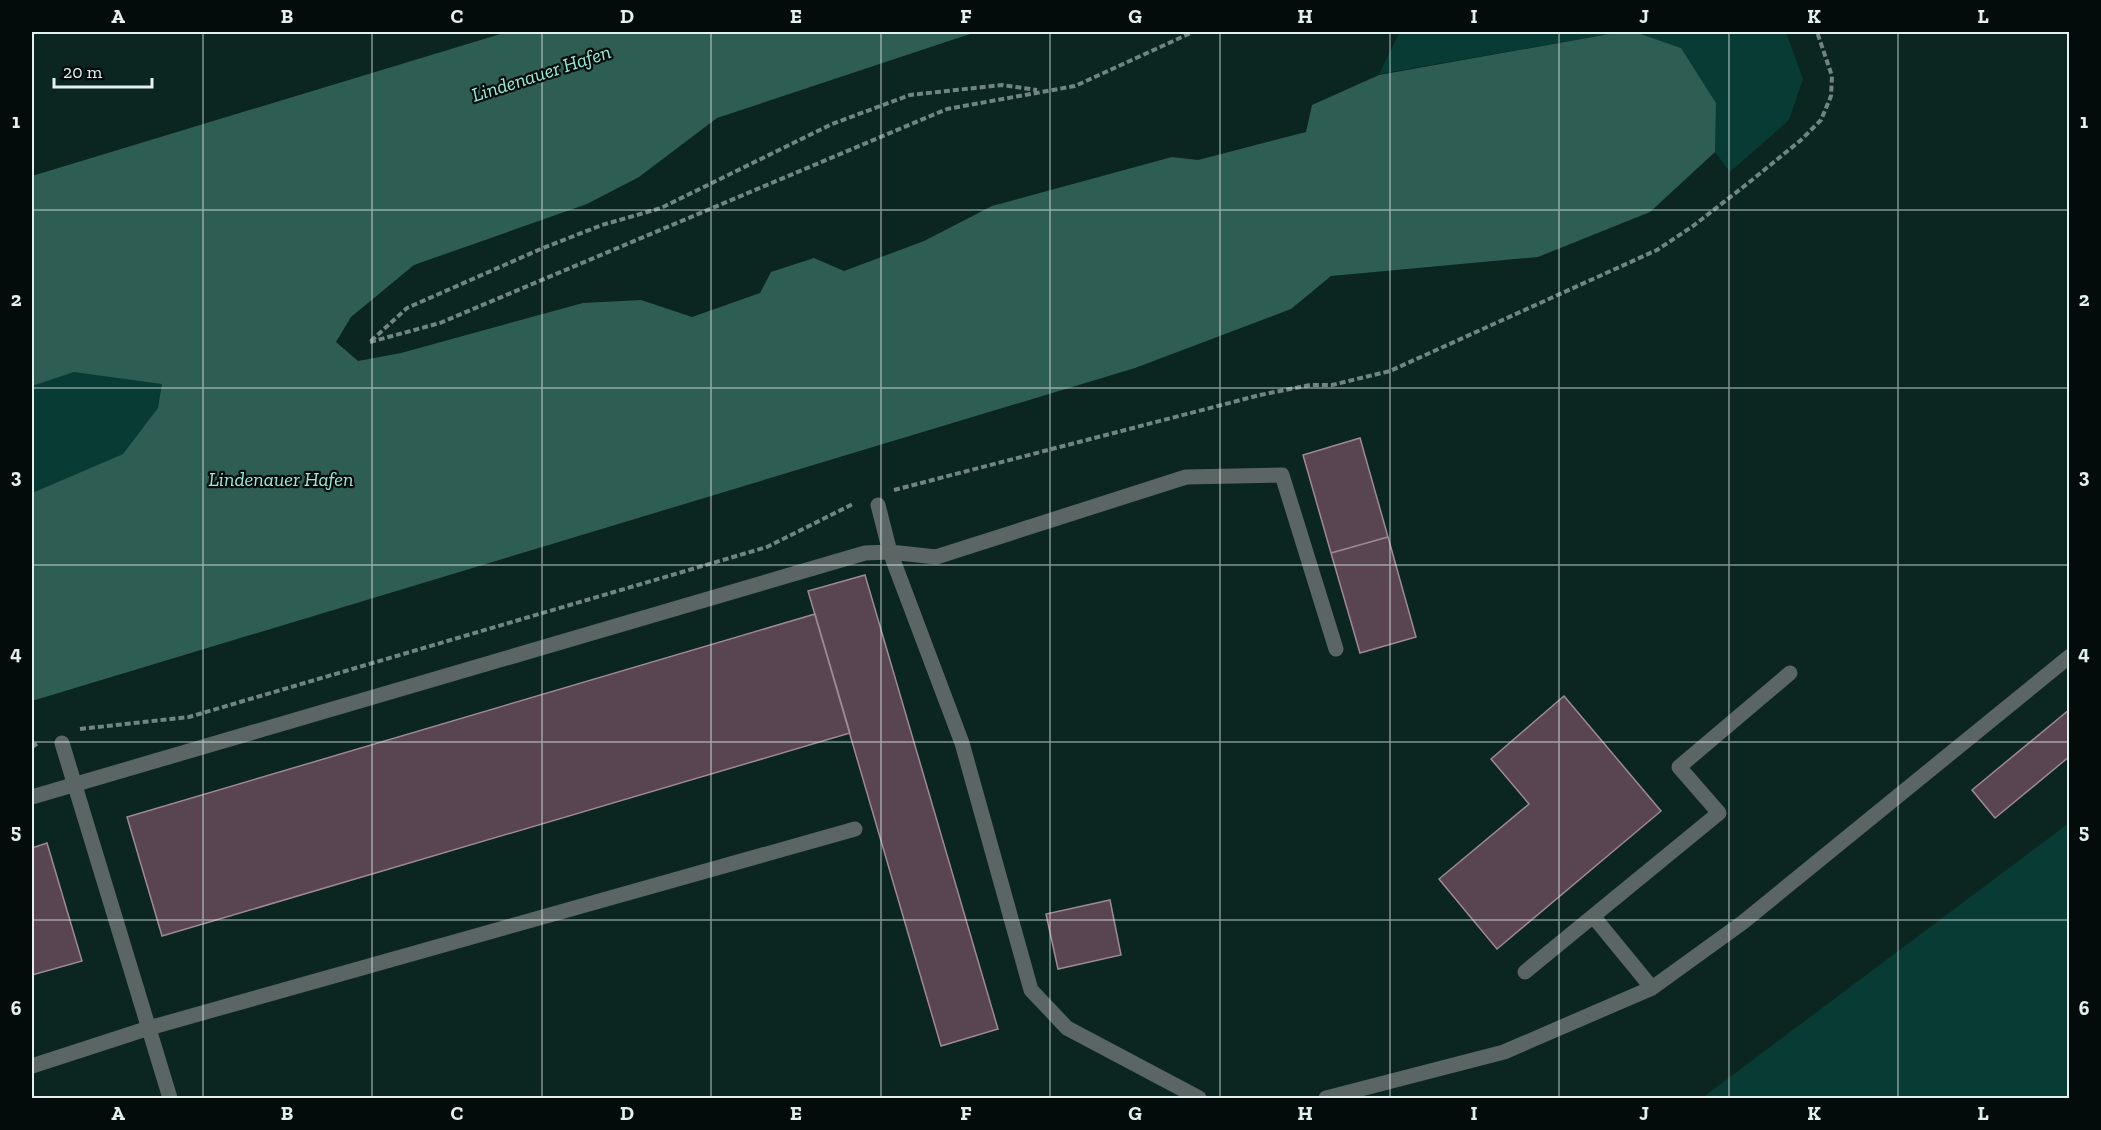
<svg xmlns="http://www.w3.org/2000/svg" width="2101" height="1130" font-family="'Zilla Slab',serif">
	<rect width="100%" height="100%" fill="#0b2521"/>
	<!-- green -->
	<path fill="#083b33" d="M1400,32H1620L1379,74Z
		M1635,32H1786L1803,79L1789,120L1730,172L1715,152L1716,103L1681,48Z
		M32,284L240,324L123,454L32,493Z
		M2069,823V1098H1702Z"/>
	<!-- water -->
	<path fill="#2e5d54" d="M507,32H976L717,118L639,177L587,204L414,265L351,317L336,342L358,361L401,353L583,303L641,300L692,317L760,293L771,272L814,258L844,271L924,241L992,206L1172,157L1198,160L1306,132L1312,105L1379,75L1620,32H1635L1681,48L1716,103L1715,152L1650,212L1538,257L1331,276L1291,309L1135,368L32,701V493L123,454L158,408L162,384L74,372L32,386V176Z"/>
	<!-- building -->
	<path fill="#594552" stroke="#9e8896" stroke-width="1.5" d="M1360,438L1388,537L1331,553L1303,455Z
		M1388,537L1416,637L1360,653L1331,553Z
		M865,575L998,1029L941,1046L808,591Z
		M815,614L850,733L162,936L127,817Z
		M1564,696L1661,811L1497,949L1439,879L1529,804L1491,759Z
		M2070,709V756L1995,818L1972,790Z
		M47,843L82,961L32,975V848Z
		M1110,900L1121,955L1058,969L1046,914Z"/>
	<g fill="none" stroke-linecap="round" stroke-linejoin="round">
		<!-- path -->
		<path stroke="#708581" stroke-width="4" stroke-dasharray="6 3" stroke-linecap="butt" d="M371,341L407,308L543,248L602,225L661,208L832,124L910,95L1002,85L1037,90
			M370,342L440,323L947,109L1075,86L1193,32
			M894,490L1260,395L1310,385H1332L1390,371L1657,250L1693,226L1747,184L1801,140L1821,120L1831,96L1832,76L1817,32
			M80,729L189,717L767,547L853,504
			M32,747L39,742"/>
		<!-- minor -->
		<path stroke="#5b6664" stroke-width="15" d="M878,505L890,552L962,743L1031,990L1067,1028L1199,1098
			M62,743L170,1098
			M32,797L865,553L890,552L936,557L1186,477L1282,475L1336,649
			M1593,916L1652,988
			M1525,972L1719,813L1679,767L1790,673
			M32,1066L149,1028L855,829
			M1326,1098L1504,1052L1652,988L1742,923L2070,656"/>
	</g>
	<!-- grid -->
	<path fill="none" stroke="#e2f1ed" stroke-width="1.5" stroke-opacity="0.55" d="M203,32V1098M372,32V1098M542,32V1098M711,32V1098M881,32V1098M1050,32V1098M1220,32V1098M1390,32V1098M1559,32V1098M1729,32V1098M1898,32V1098M32,210H2070M32,388H2070M32,565H2070M32,742H2070M32,920H2070"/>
	<g text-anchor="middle" stroke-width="4.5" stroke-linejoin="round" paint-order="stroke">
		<!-- water labels -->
		<g font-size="20" font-style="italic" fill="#9aecdc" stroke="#030c0a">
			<text transform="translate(541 73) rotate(-18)" y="7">Lindenauer Hafen</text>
			<text x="281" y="486">Lindenauer Hafen</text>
		</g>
	</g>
	<!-- border -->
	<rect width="2101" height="1130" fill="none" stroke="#030c0a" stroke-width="66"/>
	<!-- scale -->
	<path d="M54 78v9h98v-9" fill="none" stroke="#e2f1ed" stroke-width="3"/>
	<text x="63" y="78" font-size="18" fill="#e2f1ed" stroke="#030c0a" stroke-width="4.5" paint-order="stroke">20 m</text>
	<rect x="33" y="33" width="2035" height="1064" fill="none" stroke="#e2f1ed" stroke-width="2"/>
	<g font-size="20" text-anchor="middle" font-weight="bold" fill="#e2f1ed">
		<text x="118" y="23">A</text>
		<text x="287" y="23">B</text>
		<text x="457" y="23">C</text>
		<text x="627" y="23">D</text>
		<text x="796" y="23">E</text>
		<text x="966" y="23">F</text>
		<text x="1135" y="23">G</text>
		<text x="1305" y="23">H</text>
		<text x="1474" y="23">I</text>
		<text x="1644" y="23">J</text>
		<text x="1814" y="23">K</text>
		<text x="1983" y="23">L</text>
		<text x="16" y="128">1</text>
		<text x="2084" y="128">1</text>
		<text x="16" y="306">2</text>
		<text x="2084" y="306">2</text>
		<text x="16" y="483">3</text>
		<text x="2084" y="483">3</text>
		<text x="16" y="660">4</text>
		<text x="2084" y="660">4</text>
		<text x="16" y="838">5</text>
		<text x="2084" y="838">5</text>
		<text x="16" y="1015">6</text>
		<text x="2084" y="1015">6</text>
		<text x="118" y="1120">A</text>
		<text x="287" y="1120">B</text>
		<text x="457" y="1120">C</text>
		<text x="627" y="1120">D</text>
		<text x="796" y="1120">E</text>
		<text x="966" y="1120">F</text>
		<text x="1135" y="1120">G</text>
		<text x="1305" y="1120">H</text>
		<text x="1474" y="1120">I</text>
		<text x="1644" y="1120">J</text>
		<text x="1814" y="1120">K</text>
		<text x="1983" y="1120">L</text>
	</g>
</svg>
